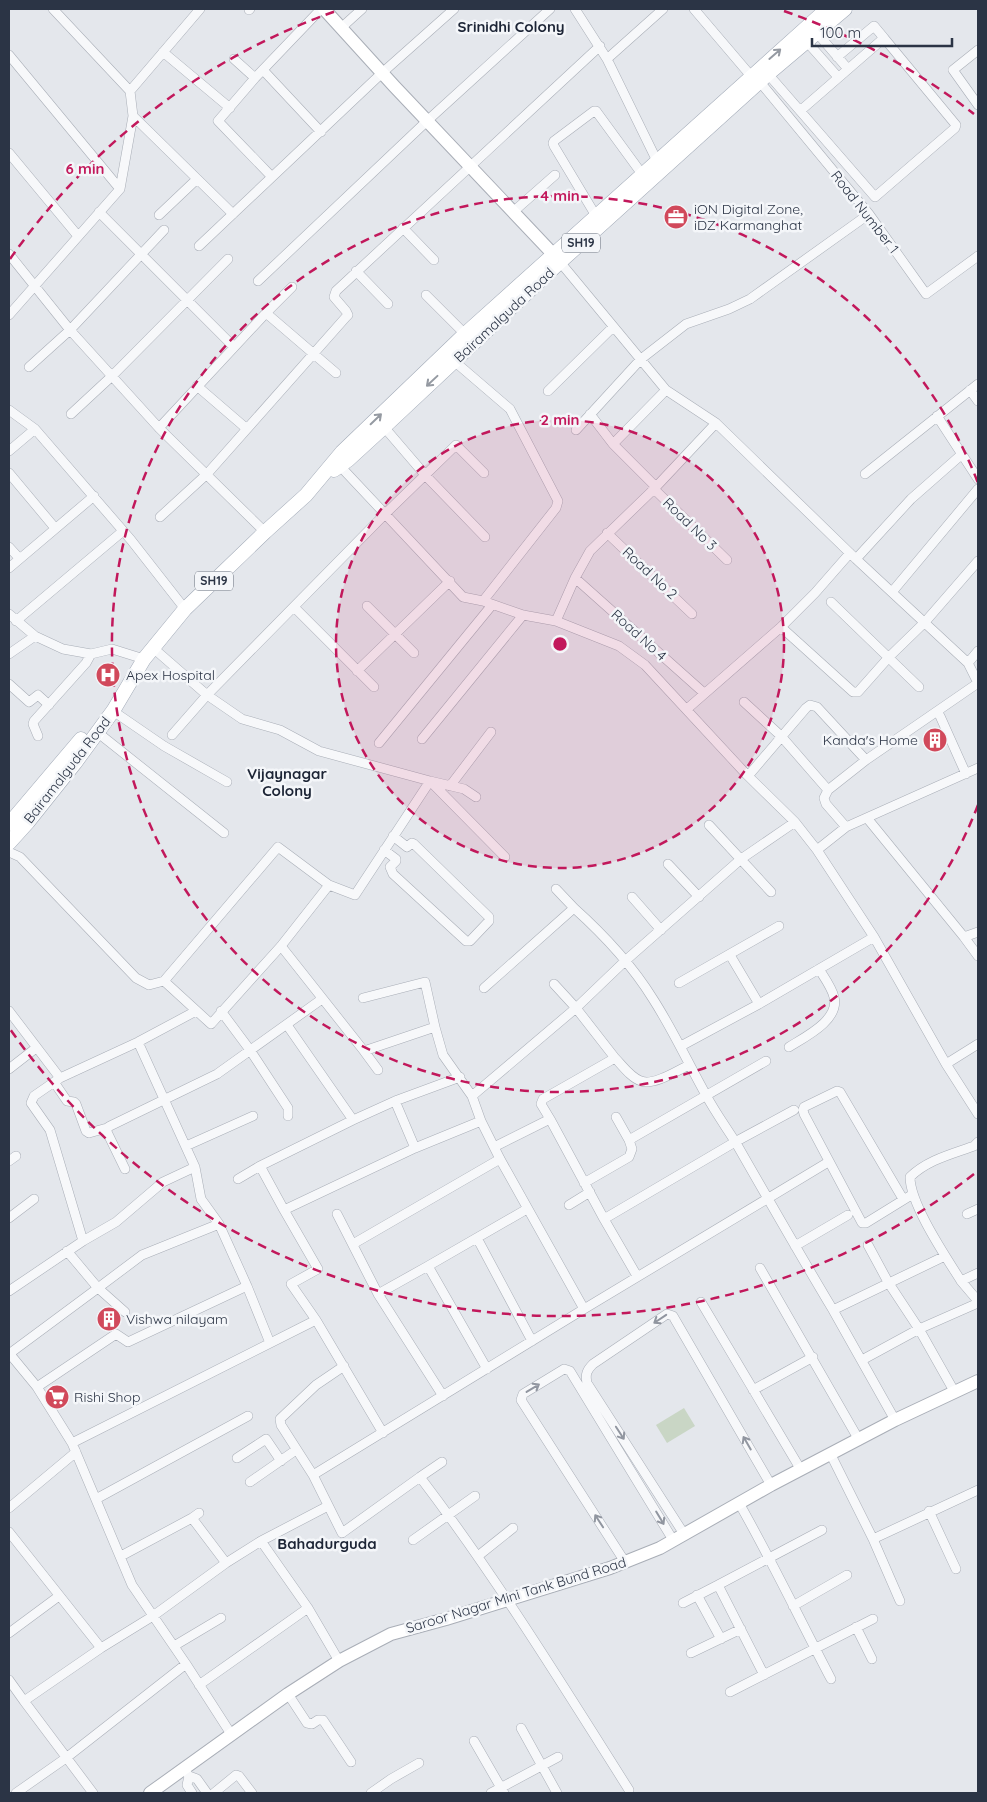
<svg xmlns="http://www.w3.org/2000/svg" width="987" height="1802" font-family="Quicksand,sans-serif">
	<rect width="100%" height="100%" fill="#e4e7ec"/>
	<!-- green -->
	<path fill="#c9d6c5" d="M684,1408L695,1426L667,1443L656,1425Z"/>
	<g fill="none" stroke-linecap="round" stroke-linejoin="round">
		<defs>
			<path id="street" d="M53,9L130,91
				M575,9L607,59L657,161
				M694,9L751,76
				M249,10L250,9
				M341,28L362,9
				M817,33L848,69
				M807,42L838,77
				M978,50L953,70L978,105
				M163,52L230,108
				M9,55L120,189
				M837,57L874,26L884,38
				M234,59L255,78
				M607,59L663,9
				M263,70L321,132
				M768,74L875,197L955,128L956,125L884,38L800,111
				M760,82L869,214L926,294L978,256
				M133,116L233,214
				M9,153L78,236
				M272,177L218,121L255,78L321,9
				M99,212L234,347
				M513,212L555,175
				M159,215L197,179
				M596,216L554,146L553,143L554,141L594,111H596L642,174
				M403,228L434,260
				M199,246L382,73L454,9
				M9,254L70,330L159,428L265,532
				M560,262L666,390L716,423L856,559L968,663
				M356,271L388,304
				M258,281L427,121L550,9
				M292,287L266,313L336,373
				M426,295L465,334
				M9,315L120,189L133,116L130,91L200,9
				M454,361L510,409L558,501L556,508L483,601
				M29,367L70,330L164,230
				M197,386L247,429
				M970,390L978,401
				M548,391L613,327
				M9,410L35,429L131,540L185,609
				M71,414L112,376L228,259
				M590,414L613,444L655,486
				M937,416L978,479
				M384,427L426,476L485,537
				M159,428L266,313
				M576,430L641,359L686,324L729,309L750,299L869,214
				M613,444L666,390
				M9,451L35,429
				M340,466L463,597L483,601L523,615L556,621L619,646L645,665L746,774L795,822L817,850L874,937L946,1064L978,1114
				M9,473L55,528
				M484,473L456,445L385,514L207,695L242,719L280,730L319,751L430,781L505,857
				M865,474L978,384
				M654,489L727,560
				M160,517L207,474L346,317L348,315L346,311L334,297L336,291L600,46
				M607,533L692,614
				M9,547L19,558
				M856,559L911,499L961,455
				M9,568L94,496
				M575,578L704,693
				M892,592L978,489
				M831,602L919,687
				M367,606L414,653
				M294,607L374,687
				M9,614L35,636L63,649L91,654L112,649L144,659
				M16,621L123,531
				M556,621L575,578L590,551L654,489L716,423
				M781,627L853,692H858L889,657L925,622L978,561
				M152,647L207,695L172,735
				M978,651L968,663L978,683
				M9,654L35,636
				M357,671L450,581
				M9,684L29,702L38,695L49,705
				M744,702L781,736L828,790
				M687,709L781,627L815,593L850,553
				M113,711L164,746L227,782
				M940,716L966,774
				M97,732L224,833
				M38,736L33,724L34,721L86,663L91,654
				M422,739L523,615
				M379,743L492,605
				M748,776L806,708L810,705L817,707L866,760
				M450,786L491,732
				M867,818L964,937L978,956
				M709,825L771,892
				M846,827L826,804L824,798L828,790L866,760L978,683
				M384,850L396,859V861L390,867L393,874L466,941H470L489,921V917L414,844L412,843L407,847L393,836
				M817,850L846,827L978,768
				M9,852L20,857L136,978L149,985L164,981L278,847L329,885L355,895L430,781L464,789L476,797
				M668,864L699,897
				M556,889L574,908
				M632,897L661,930
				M964,937L978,932
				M281,946L364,1051L435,1027L443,1055L472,1096L481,1121L500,1159L584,1309L825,1164
				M730,955L759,1004
				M164,981L211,1024L281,946L329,885
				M679,983L779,926
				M484,988L574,908C603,934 632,965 653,999C673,1030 688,1063 706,1095C715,1112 726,1127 736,1143C768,1199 800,1255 833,1310
				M363,998L425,982L435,1027
				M9,1011L60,1078L138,1042L196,1011
				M221,1011L250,1050L288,1108V1116
				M287,1025L353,1120
				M138,1042L195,1167L201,1199L219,1224L247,1286L270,1343
				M681,1046L759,1004L874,937
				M789,1047C805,1037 840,1020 834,997C832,988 824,977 819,969
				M364,1051L378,1070
				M615,1058C622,1065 631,1078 641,1081C654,1086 678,1070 689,1065
				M946,1064L978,1044
				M9,1069L36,1048
				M60,1078L34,1096L31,1103L50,1130L83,1241L116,1222L163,1182L195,1167
				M54,1082L67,1101L74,1102L76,1104L86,1131L89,1133L107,1128
				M472,1096L576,1008L625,961L741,859L795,822
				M395,1101L415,1148
				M616,1117L629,1140L766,1061
				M550,1119L541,1104L543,1099L615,1058L576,1008L554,984
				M186,1146L253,1116
				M494,1147L550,1119L604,1219
				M9,1161L16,1156
				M125,1169L107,1132V1128L110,1126L217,1074L322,999
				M238,1179L260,1166
				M584,1183L629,1157L632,1149L629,1140
				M903,1199L840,1092L837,1091L804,1107L803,1110L804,1114L862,1223H866L913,1194
				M569,1205L590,1192
				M284,1210L260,1166L353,1120L395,1101L460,1077
				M337,1214L378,1294L443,1396
				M967,1214L978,1209
				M9,1218L34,1199
				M477,1238L532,1341
				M353,1244L500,1159
				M868,1245L888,1282L919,1329L954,1391
				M795,1246L848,1215
				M760,1268L859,1440
				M978,1273L961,1281L978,1301
				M637,1276L604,1219L735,1142L794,1110
				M961,1281C946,1257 910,1204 910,1177C927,1160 952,1154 974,1146L978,1142
				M9,1291L83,1241
				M378,1294L428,1266
				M701,1302L801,1470
				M125,1312L98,1288L142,1255L219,1224
				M9,1353L37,1387L72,1443
				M9,1354L98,1288L67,1251
				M862,1360L919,1329L978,1303
				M344,1366L316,1385L280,1419L281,1425L313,1475L342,1533L420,1477C496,1577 562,1684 629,1790
				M487,1369L428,1266L527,1209
				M37,1387L116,1334L128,1342L247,1286
				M753,1390L813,1357
				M895,1420L833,1310L945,1256
				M383,1433L316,1320L291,1284L318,1269L284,1210L415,1148L481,1121
				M831,1455L873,1539L900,1601
				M237,1458L266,1439L281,1461
				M313,1475L584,1309
				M420,1477L442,1462
				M250,1482L296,1450
				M96,1499L248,1416
				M739,1503C772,1561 800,1620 831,1679
				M9,1508L76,1452
				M929,1511L956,1569
				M199,1513L192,1518L226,1563
				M9,1532L101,1648
				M684,1534L587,1383C585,1374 587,1370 593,1364L667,1314L673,1316L771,1485
				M873,1539L978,1490
				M413,1540L475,1496
				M261,1541L308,1608L339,1661
				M121,1556L192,1518
				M478,1556L513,1528
				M625,1562L521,1400L523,1394L564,1369L570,1371L673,1540
				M697,1595L721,1639
				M683,1603L718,1585
				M793,1606L847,1575
				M856,1627L872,1659
				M9,1633L59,1596
				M174,1646L221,1618
				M691,1653L741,1629
				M764,1675L718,1585L822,1530
				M9,1680L24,1701
				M199,1685L308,1608
				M730,1692L873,1619
				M288,1694L307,1723L312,1724L318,1720H323L351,1762
				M521,1728L557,1793
				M231,1734L186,1664L132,1585L72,1443L316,1320
				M474,1741L504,1793
				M184,1769L189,1776L197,1779L207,1793
				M189,1776L187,1785L192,1793
				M16,1793L66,1758L186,1664
				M93,1793L24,1701L101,1648L153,1616L226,1563L261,1541L328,1506
				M214,1793L236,1775L239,1776L252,1793
				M371,1793L391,1779L419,1763
				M491,1793L558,1757"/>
			<path id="secondary" d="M324,9L394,86L553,254
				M150,1793L288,1694L339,1661L391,1634L446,1619L610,1568L660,1548L771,1485L895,1420L978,1381"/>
			<path id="primary" d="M334,470L348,460L384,427L560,262L768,74L845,9
				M9,824L81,739
				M9,843L28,822L75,763L113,711L144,659L185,609L265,532L306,495L342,452L465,334L827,9"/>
		</defs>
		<!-- street casing -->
		<use href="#street" stroke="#a9aeb7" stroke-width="10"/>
		<!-- secondary casing -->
		<use href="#secondary" stroke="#a9aeb7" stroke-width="14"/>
		<!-- primary casing -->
		<use href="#primary" stroke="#a3abb8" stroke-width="15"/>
		<!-- street -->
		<use href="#street" stroke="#f7f8fa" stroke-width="9"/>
		<!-- secondary -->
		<use href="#secondary" stroke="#fff" stroke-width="12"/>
		<!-- primary -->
		<use href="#primary" stroke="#fff" stroke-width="14"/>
	</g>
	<!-- one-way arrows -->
	<defs><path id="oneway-shaft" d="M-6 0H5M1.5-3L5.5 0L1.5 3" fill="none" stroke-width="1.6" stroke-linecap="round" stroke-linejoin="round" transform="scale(1.25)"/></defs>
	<g stroke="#959aa2">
		<use href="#oneway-shaft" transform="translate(775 54) rotate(-41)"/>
		<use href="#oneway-shaft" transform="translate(432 381) rotate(137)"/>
		<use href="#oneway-shaft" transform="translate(376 419) rotate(-44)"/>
	</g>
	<g stroke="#9196a0">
		<use href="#oneway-shaft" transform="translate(660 1319) rotate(146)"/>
		<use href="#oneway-shaft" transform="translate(533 1388) rotate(-31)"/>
		<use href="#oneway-shaft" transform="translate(620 1433) rotate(57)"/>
		<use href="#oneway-shaft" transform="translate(747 1443) rotate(-120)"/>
		<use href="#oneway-shaft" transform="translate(660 1518) rotate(59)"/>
		<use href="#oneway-shaft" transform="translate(599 1521) rotate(-123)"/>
	</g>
	<!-- distance rings -->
	<circle cx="560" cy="644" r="224" fill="#c2185b" fill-opacity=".12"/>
	<g fill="none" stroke="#c2185b" stroke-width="2.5" stroke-dasharray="9 6">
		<circle cx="560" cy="644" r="224"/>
		<path d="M978 805A448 448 0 1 1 978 483"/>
		<path d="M974 1174A672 672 0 0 1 10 1029M10 259A672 672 0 0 1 336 11M784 11A672 672 0 0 1 974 114"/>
	</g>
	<!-- icons -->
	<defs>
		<symbol id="office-disc" viewBox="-11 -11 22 22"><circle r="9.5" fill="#d1495b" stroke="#f4f6f9"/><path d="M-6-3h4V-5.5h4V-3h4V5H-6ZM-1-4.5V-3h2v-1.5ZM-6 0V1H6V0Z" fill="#fff"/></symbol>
		<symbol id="hospital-disc" viewBox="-11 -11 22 22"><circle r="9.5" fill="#d1495b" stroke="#f4f6f9"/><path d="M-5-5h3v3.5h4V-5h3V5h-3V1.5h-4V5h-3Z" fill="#fff"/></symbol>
		<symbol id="building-disc" viewBox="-11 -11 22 22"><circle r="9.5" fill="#d1495b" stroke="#f4f6f9"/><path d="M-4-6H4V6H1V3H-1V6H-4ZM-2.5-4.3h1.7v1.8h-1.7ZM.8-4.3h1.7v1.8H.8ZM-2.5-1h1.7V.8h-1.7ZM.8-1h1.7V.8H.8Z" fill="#fff"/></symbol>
		<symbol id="supermarket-disc" viewBox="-11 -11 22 22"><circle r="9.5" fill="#d1495b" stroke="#f4f6f9"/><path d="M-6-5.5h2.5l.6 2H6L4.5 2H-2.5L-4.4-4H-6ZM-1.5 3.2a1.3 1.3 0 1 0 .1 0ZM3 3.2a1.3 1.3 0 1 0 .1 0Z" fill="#fff"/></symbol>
	</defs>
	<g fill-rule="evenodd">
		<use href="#office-disc" x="662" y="203" width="28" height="28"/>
		<use href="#hospital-disc" x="94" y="661" width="28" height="28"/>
		<use href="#building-disc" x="921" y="726" width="28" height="28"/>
		<use href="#building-disc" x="95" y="1305" width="28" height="28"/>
		<use href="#supermarket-disc" x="43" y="1383" width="28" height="28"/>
	</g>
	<g text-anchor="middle" stroke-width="5" stroke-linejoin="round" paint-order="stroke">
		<!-- shield labels -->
		<g fill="#f4f6f9" stroke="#676e7b" stroke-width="1">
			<rect x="562" y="233.5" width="38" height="19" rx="4"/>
			<rect x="195" y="571.5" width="38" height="19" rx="4"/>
		</g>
		<g font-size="12" font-weight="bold" fill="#2b3445">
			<text x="581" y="247">SH19</text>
			<text x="214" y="585">SH19</text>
		</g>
		<!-- poi labels -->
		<g font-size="14" fill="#2b3445" stroke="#f4f6f9" text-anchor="start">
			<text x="694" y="214">iON Digital Zone,<tspan x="694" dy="16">iDZ Karmanghat</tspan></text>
			<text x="126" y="680">Apex Hospital</text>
			<text x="918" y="745" text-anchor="end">Kanda's Home</text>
			<text x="126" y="1324">Vishwa nilayam</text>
			<text x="74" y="1402">Rishi Shop</text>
		</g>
		<!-- street labels -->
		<g font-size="14" fill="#2b3445" stroke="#f4f6f9">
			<text transform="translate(865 212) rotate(52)" y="5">Road Number 1</text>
			<text transform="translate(504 315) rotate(-43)" y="5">Bairamalguda Road</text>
			<text transform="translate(690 524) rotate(44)" y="5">Road No 3</text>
			<text transform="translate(650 573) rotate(43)" y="5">Road No 2</text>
			<text transform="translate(639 635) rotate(42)" y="5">Road No 4</text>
			<text transform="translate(67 770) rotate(-52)" y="5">Bairamalguda Road</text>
			<text transform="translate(516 1595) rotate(-17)" y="5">Saroor Nagar Mini Tank Bund Road</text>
		</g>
		<!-- neighbourhood labels -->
		<g font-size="15" font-weight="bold" fill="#1d2536" stroke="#f4f6f9">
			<text x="511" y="32">Srinidhi Colony</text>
			<text x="287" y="779">Vijaynagar<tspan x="287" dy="17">Colony</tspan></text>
			<text x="327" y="1549">Bahadurguda</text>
		</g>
	</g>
	<circle cx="560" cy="644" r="8" fill="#c2185b" stroke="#f4f6f9" stroke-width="2.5"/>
	<g font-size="15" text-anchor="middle" font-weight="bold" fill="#c2185b" stroke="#f4f6f9" stroke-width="5" stroke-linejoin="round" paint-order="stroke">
		<text x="85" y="174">6 min</text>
		<text x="560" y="201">4 min</text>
		<text x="560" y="425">2 min</text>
	</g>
	<!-- border -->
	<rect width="987" height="1802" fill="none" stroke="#2b3445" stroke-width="20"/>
	<!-- scale -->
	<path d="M812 38v8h140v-8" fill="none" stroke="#2b3445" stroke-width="2.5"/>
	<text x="820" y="38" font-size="15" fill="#2b3445" stroke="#f4f6f9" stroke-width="4" paint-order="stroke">100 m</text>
</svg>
